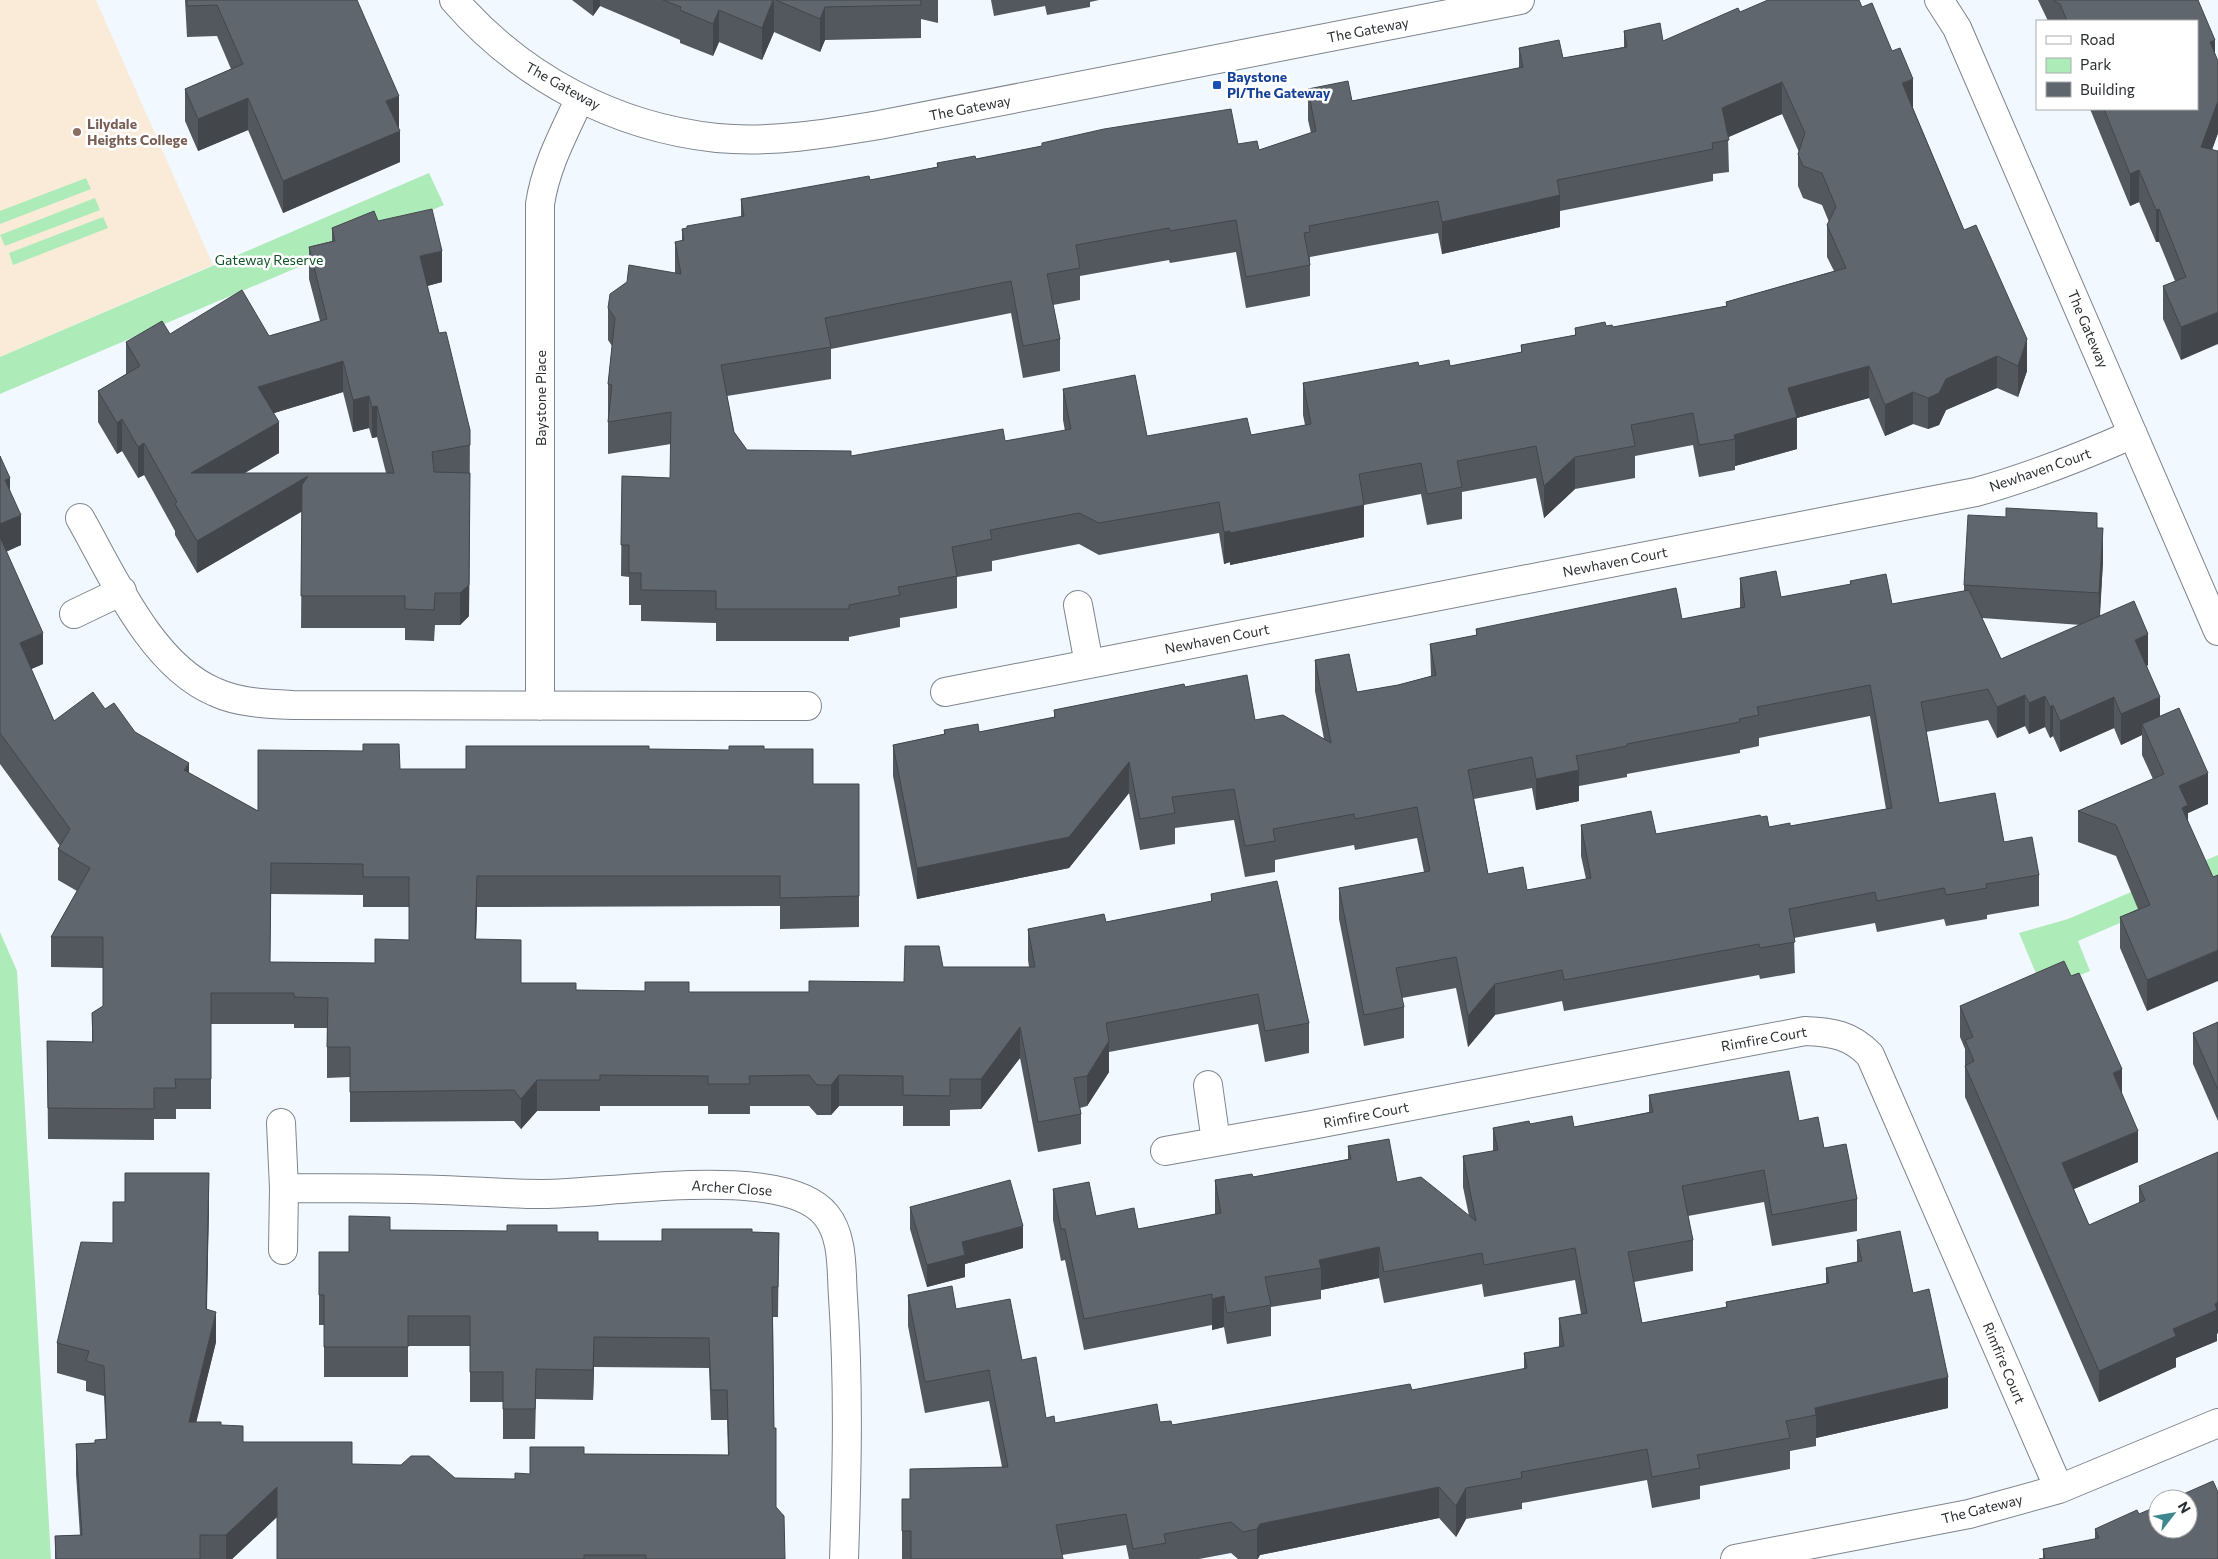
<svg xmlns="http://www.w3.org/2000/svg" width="2218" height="1559" font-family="Commissioner,sans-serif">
	<rect width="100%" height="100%" fill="#f2f8ff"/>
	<!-- education -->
	<path fill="#faebd8" d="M0,0H96L213,265L0,357Z"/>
	<!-- green -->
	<path fill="#adebb9" d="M429,173L444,205L0,394V357Z
		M86,178L91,189L0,224V211Z
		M95,198L100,210L5,246L0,235Z
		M103,217L108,228L13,265L9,253Z
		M2218,855V881L2078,941L2090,971L2043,990L2019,933L2068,919Z
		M0,932L17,971L51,1559H0Z"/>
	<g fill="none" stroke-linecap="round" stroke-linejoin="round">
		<defs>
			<path id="street" d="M454,0C521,77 614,127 717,138C771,143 826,134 879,125L1520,0
				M1939,0L1957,28L2218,631
				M80,518C113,576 151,665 215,692C239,703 267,704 293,705L807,706
				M1078,605L1089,664
				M74,614L122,591
				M945,692L1976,492C2031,477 2081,457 2133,434
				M540,706V204C546,165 564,133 580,98
				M1208,1085L1216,1142
				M281,1123L284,1188C336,1188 389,1188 442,1190C475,1191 508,1194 541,1194C604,1195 784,1162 826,1215C844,1237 841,1271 843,1297C849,1385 847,1472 844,1559
				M1165,1151L1312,1125L1805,1031C1832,1032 1851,1035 1870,1055L2059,1489
				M283,1250L284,1188
				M1735,1559L1969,1514L2059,1489L2218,1423"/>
		</defs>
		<!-- street casing -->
		<use href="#street" stroke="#7e848c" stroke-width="30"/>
		<!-- street -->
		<use href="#street" stroke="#fff" stroke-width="28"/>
	</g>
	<!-- wall -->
	<path fill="#53585e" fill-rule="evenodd" d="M185,0H357L399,128L400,162L283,213L248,130L198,151L185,121V89L231,69L217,36L187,37Z
		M572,0H938V23L921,19V38L825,40L820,52L774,32L762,60L719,42L713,56L680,43V40L600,6L593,16Z
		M991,0H1099L1090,2V7L1047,15L1045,6L994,16Z
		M2038,0H2198L2215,53L2218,133L2212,150L2181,360L2163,319V286L2175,281L2159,242H2156L2139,202L2130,206L2090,109H2197V21H2048Z
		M1862,7L1913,108L1964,230L2027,371L2018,397L1997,388L1946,410L1939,425L1928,429L1913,424L1885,436L1869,398L1797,418V449L1735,466V470L1699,477L1693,445L1635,456V478L1575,489L1544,518L1536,478L1462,492V519L1427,525L1421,494L1364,505V537L1230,565V562L1224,564L1219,533L1099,555L1079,544L992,561V571L957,577V608L900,618V627L849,637V641H716V623L641,621V605H629V577L621,576L622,476L670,478L671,444L608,454V384L612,346L608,340V308L675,273V242L682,241V229L741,217V199L870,180L937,167V163L976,159L1042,146V143L1238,144L1259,150L1311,133L1308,120V89L1352,101L1519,68V48L1563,58L1624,47V31L1663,41L1740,12ZM1782,114L1799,152L1798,154V186L1803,198L1822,205L1829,222L1827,225V257L1834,271L1726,302V306L1613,327L1606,326L1575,328V335L1521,345V352L1450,366H1419L1303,383V415L1305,425L1251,435L1147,436L1063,389V420L1065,431L1005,441L851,456L747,450L734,432L727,396L831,379V349L1011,313L1023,378L1060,371V339L1053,305L1080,300V276L1169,260L1170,263L1236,252L1246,308L1310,296V257L1438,233L1442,254L1560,227V211L1713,181V174L1729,172L1728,137Z
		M378,221L442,282L427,286L439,333L470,430L469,616L460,625H435L434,641L405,640V628H301L302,511L197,573L175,535V531L144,475L138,478L122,451L117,454L98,422V391L126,374V342L170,334L269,336L320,321L309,279V247L332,241V228ZM343,392L353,432L369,428L372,438L377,437L386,473H245L279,453L274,413Z
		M0,456L10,490L21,545L6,552L43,664L31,669L54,721L105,709L189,773L258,811L400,769H466L649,749L729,750L764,749L813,784H859V927L780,929V906L477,907L476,939L521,983L576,990L689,992H809L904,982L943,967H1029L1028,960V929L1106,922L1211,902V894L1309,1023V1053L1265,1062L1258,1024L1109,1052V1072L1087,1106L1080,1108L1081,1114V1144L1038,1152L1020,1058L981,1109L950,1110V1126H903V1106H839L831,1115H817L809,1106H750V1114H708V1106H600V1111H537L521,1129L514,1121L350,1122V1077L327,1078V1028H294V1024H211V1109H176V1119H154V1140L48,1139L47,1041L92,1042V1013L103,1006V968L51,967V937L77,891L58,880V849L60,846L0,764ZM271,894L363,895V907H409V940L375,963L270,962Z
		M2097,528L2103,561L2100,616L2148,665L2147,666L2160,716L2208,804L2188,813L2147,1011L2120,948V917L2138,909L2116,856L2078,842V811L2153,779L2142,755V735L2121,745L2114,728L2060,752L2053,736L2050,738L2045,727L2029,734L2025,726L1997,738L1988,720L1926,732L1939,803L2004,842L2039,875V906L1987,915V919L1946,926L1944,919L1877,932L1875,923L1794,938L1795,973L1760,979L1759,975L1564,1011L1562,1001L1495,1015L1468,1047L1456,988L1402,998L1404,1007V1038L1364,1046L1339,919V888L1424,872L1417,838L1355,850L1354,845L1275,860V872L1245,877L1234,820L1175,828V844L1140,850L1129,793L1069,868L917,899L893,776V745L944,734V730L979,732L1054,717V710L1185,687L1255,720L1324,739L1315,691V660L1357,692L1398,685L1431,676L1430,644L1476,635V629L1682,619L1740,608V578L1781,597L1850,585V581L1892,604L1964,591V585ZM1982,618L2081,625L2001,659ZM1870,716L1886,809L1790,826L1769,827L1761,817L1656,834L1581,825V856L1586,879L1527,890L1488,874L1474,799L1532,788L1536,810L1579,801V786L1627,777V774L1740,753V750L1759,746V738Z
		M1960,1006L2122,1094L2138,1162L2074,1189L2089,1225L2139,1203V1186L2217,1334V1341L2176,1358V1367L2099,1402L1965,1097V1049L1960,1037Z
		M2218,1022V1121L2193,1064V1033Z
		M1649,1095L1799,1121L1824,1148L1857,1199V1231L1772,1246L1764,1202L1688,1216L1693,1240V1271L1634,1282L1642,1323L1726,1307V1302L1826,1283V1268L1857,1262V1240L1913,1293L1948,1408L1816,1438V1446L1790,1451V1469L1700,1486V1499L1652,1508L1647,1480L1522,1503V1509L1466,1519L1456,1537L1439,1518L1260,1555L1258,1559H1238L1231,1553L1199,1559H1129L1126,1545L1062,1555L1063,1559H902V1499H910V1469L1002,1467L989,1401L925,1413L908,1326V1295L956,1309L1022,1360L1046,1418L1055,1423L1160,1422L1172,1425L1412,1390L1524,1369V1353L1559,1347V1318L1581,1314L1575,1280L1484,1297L1482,1284L1384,1303L1379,1278L1321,1290V1299L1271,1307V1336L1227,1344L1224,1327L1212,1330V1325L1084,1350L1065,1260L1061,1261L1053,1220V1189L1096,1216L1138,1229L1215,1214V1180L1253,1177L1348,1159V1146L1397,1182L1469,1216L1463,1187V1156L1493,1151V1128L1530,1124L1574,1127L1649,1112Z
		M125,1202L209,1203L207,1310L216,1342L196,1422L221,1425L243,1442L352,1464L455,1478L515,1479L584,1454L728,1455L727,1420H711L709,1368L594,1367L593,1400L536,1399L535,1439H503V1402H470V1346H408V1377H324V1325H319V1252H349L390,1230L557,1232L598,1241H662L752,1232L779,1233L778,1317H773L774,1428L776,1507L785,1559H277V1517L232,1559H55V1536L80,1535L76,1474V1444L95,1443L106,1439L104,1396L86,1391V1381L57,1373V1343L113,1243Z
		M910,1207L1023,1248L965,1264V1277L927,1287L910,1229Z
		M2139,1514L2218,1559L2043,1558V1549L2095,1539V1529Z"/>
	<!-- shaded-wall -->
	<path fill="#43474c" d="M593,0H600V6L593,16Z
		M774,0V32L762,60V28Z
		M825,7V40L820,52V19Z
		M719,10V42L713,56V24Z
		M2215,40V72L2210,42Z
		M1913,79V110L1902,83Z
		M1782,82V114L1722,140V108Z
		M399,96V128L386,133V101Z
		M248,98V130L198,151V119Z
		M2218,101V133L2201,180V147Z
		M400,131V162L283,213V181Z
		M2139,170V202L2130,206V174Z
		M1560,195V227L1442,254V222Z
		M2159,209V242H2156V210Z
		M442,251V282L420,288V256Z
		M2218,312V344L2181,360V327Z
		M2027,339V371L2018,397V366Z
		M1997,356V388L1946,410L1939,425L1928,429V398L1946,379Z
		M343,361V392L258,418V387Z
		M1869,366V398L1797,418V449L1735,466V439L1734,435L1788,388Z
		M1913,392V424L1885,436V405Z
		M369,396V428L353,432V400Z
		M377,406V437L372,438V407Z
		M122,419V451L117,454V423Z
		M279,422V453L191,504V473Z
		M144,443V475L138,478V447Z
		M1575,457V489L1544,518V486Z
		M308,476V508L197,573V541Z
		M10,478V508L5,480Z
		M470,504L469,616L460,625V593Z
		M1364,505V537L1230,565V533Z
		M21,515V545L0,554V524Z
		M2103,528V561L2099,626V593Z
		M1230,531V562L1224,564V532Z
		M43,633V664L20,674V643Z
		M2148,634V665L2135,671V640Z
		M2025,695V726L1997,738V707Z
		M2045,696V727L2029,734V703Z
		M2114,697V728L2060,752V721Z
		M2160,697V728L2142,724V735L2121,745V714Z
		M2053,705V736L2050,738V707Z
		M1129,762V793L1069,868L917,899V868Z
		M189,763V793L184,770Z
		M1579,770V801L1536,810V779Z
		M2208,773V804L2188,813V836L2182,839L2179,786Z
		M477,876V907L475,970V939Z
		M2218,950V981L2147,1011V980Z
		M1495,984V1015L1468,1047V1016Z
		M1020,1027V1058L981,1109V1079Z
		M1109,1041V1072L1087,1106V1076Z
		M2122,1069V1099L2113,1073Z
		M839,1075V1106L831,1115V1085Z
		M537,1080V1111L521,1129V1099Z
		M2138,1131V1162L2062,1194V1163Z
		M209,1173V1203L206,1339V1309Z
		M1023,1226V1248L965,1264V1277L927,1287V1265L962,1242Z
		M1379,1247V1278L1321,1290V1268L1319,1260Z
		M1224,1296V1327L1212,1330V1299Z
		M2218,1302V1333L2217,1334V1341L2176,1358V1367L2099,1402V1371Z
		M216,1312V1342L189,1452V1422Z
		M594,1337V1367L593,1400V1370Z
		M1948,1377V1408L1816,1438V1415L1815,1408Z
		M277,1487V1517L232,1559H226V1535Z
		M1439,1487V1518L1260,1555L1257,1559V1529L1260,1524Z
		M1466,1488V1519L1456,1537V1506Z"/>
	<!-- building -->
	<path fill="#60666d" stroke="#43474c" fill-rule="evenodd" d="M187,0H357L399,96L386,101L400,131L283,181L248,98L198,119L185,89L243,64L217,5L187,6Z
		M663,0H773L762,28L719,10L713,24L680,10L681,7Z
		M776,0H921V5L825,7L820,19Z
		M1768,0H1859L1862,7L1872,3L1892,51L1900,48L1913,79L1902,83L1964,230L1976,225L2027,339L2018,366L1997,356L1946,379L1939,393L1928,398L1913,392L1885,405L1869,366L1788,388L1797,417L1734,435L1735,439L1699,445L1693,413L1631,425L1635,446L1575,457L1544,486L1536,446L1457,461L1462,487L1427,494L1421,463L1359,474L1364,505L1230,533V531L1224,532L1219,502L1099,523L1079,513L990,530L992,539L952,547L957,576L898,587L900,595L849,605V609H716V591L641,590V573H629V545H621L622,476L670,478L671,412L608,422L612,385L608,384L615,318L608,308L610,294L627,282L629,265L681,274L675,242L684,240L682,229L687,228V226L744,216L741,199L869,176L870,180L938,167L937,163L975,156L976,159L1042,146V143L1104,129L1231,109L1238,144L1257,141L1259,150L1316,131L1308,89L1348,81L1352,101L1523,67L1519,48L1559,40L1563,58L1627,47L1624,31L1660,23L1663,41L1738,8L1740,12ZM1782,82L1805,133L1798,154L1803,166L1822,173L1836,207L1827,225L1846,268L1726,302L1727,306L1613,327L1612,325L1606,326L1605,322L1575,328L1576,335L1521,345L1522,352L1450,366L1449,360L1419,366L1418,362L1303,383L1311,424L1251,435L1247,418L1147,436L1135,375L1063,389L1071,429L1005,441L1003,429L851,456V451L747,450L734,432L721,365L831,347L825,318L1011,281L1023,346L1060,339L1047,274L1080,268L1076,245L1169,228L1170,231L1236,220L1246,277L1310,265L1304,233L1310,232L1309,226L1438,201L1442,222L1560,195L1557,180L1713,149L1712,143L1729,140L1722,108Z
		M2053,0H2198L2215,40L2210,42L2218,61V101L2201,147L2218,151V312L2181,327L2163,286L2186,277L2159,209L2156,210L2139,170L2130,174L2104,109H2197V21H2067L2060,4L2054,1Z
		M432,209L442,251L420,256L439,333L446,332L470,430V445L432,452L434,472L470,473L469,585L460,593H435L434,610L405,609V596H301L302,485L308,476L197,541L175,504L177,502L144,443L138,447L122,419L117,423L98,391L140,366L126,342L162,321L170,334L242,290L269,336L327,319L309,247L335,241L332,228L374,211L378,221ZM343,361L353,400L369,396L372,407L377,406L394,473H191L279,422L258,387Z
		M0,456L10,478L5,480L21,515L0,524Z
		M2006,508L2097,513V528H2103L2099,593L1964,585L1968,515L2006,517Z
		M0,537L43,633L20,643L54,721L93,692L105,709L114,703L135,732L189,763L184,770L258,811V750L363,751V744H399L400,769H466V746H649V749L729,750V746H764V749H813V784H859V896L780,898V876H477L475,939L521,940V983H576V990L645,991V982H689V992H809V981L904,982L905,946H939L943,967H1035L1028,929L1104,914L1106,922L1212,901L1211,894L1277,881L1309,1023L1265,1031L1258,994L1106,1023L1109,1041L1087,1076L1074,1078L1081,1114L1038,1122L1020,1027L981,1079H950V1096L903,1095V1076L839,1075L831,1085H817L809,1075L749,1076L750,1084H708V1076L600,1075V1080H537L521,1099L514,1090L350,1092V1047H327L328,998L294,997V993H211V1079H175L176,1088H154V1109L48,1108L47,1041L93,1042L92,1013L103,1006V937H51L90,868L58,849L70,829L0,733ZM271,863L363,864V877H409V940L375,939V963L270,962Z
		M1776,571L1781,597L1851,584L1850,581L1886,574L1892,604L1969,590L2001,659L2134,601L2148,634L2135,640L2160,697L2121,714L2114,697L2060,721L2053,705L2050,707L2045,696L2029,703L2025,695L1997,707L1988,689L1921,702L1939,803L1995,793L2004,842L2032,837L2039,875L1986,884L1987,888L1946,895L1944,888L1877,901L1875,892L1789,909L1795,942L1760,948L1759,944L1564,980L1562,970L1495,984L1468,1016L1456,957L1396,968L1404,1007L1364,1015L1339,888L1430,871L1417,807L1355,819L1354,814L1273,829L1275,841L1245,846L1234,789L1172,797L1175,813L1140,819L1129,762L1069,837L917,868L893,745L945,734L944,730L978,724L979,732L1055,717L1054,710L1184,684L1185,687L1247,675L1255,720L1283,715L1331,743L1315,660L1349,654L1357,692L1398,685L1436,675L1430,644L1477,635L1476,629L1676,588L1682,619L1745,607L1740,578ZM1870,685L1892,808L1790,826V823L1769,827L1767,816L1761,817L1760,815L1656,834L1651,811L1581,825L1591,878L1527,890L1523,867L1488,874L1468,770L1532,757L1536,779L1579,770L1576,756L1627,746V744L1740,722L1739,719L1759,715L1757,707Z
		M2179,708L2208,773L2179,786L2188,805L2182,808L2213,877L2218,875V950L2147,980L2120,917L2150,905L2116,825L2078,811L2164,774L2142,724Z
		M2064,961L2071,976L2079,973L2122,1069L2113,1073L2138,1131L2062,1163L2089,1225L2145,1200L2139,1186L2218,1152V1302L2215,1304L2217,1310L2173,1329L2176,1336L2099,1371L1965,1066L1974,1061L1965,1040L1973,1037L1960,1006Z
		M2218,1022V1090L2193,1033Z
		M1789,1071L1799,1121L1818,1117L1824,1148L1846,1144L1857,1199L1772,1215L1764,1170L1682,1186L1693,1240L1628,1252L1642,1323L1727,1307L1726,1302L1829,1283L1826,1268L1862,1261L1857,1240L1900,1231L1913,1293L1929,1289L1948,1377L1815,1408L1816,1415L1786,1421L1790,1438L1697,1455L1700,1468L1652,1477L1647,1449L1521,1472L1522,1478L1466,1488L1456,1506L1439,1487L1260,1524L1257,1529L1243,1532L1231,1522L1164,1534L1166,1543L1133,1549L1126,1514L1056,1525L1063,1559H911V1531H902V1499H910V1469L1008,1467L989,1370L925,1382L908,1295L952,1286L956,1309L1010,1299L1022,1360L1036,1357L1046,1418L1054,1416L1055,1423L1157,1404L1160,1422L1171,1421L1172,1425L1410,1384L1412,1390L1527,1368L1524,1353L1564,1346L1559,1318L1587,1313L1575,1248L1484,1265L1482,1253L1384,1272L1379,1247L1319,1260L1321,1268L1265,1277L1271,1305L1227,1313L1224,1296L1212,1299V1294L1084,1319L1065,1229H1061L1053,1189L1089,1182L1096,1216L1134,1208L1138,1229L1221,1213L1215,1180L1252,1174L1253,1177L1351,1159L1348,1146L1389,1139L1397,1182L1421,1177L1476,1221L1463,1156L1498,1150L1493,1128L1529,1121L1530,1124L1572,1116L1574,1127L1653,1112L1649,1095Z
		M125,1173H209L206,1309L216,1312L189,1422H221V1425L243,1426V1442H352V1464L401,1465L411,1456H429L455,1478L515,1479V1473L530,1474V1447H584V1454L729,1455L727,1390H711L709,1338L594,1337L593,1370L536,1369L535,1409H503V1372H470V1316H408V1347H324V1295H319V1252H349V1216L390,1217V1230L507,1231V1225H557V1232H598V1241H662V1229H752V1232L779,1233L778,1287H772L774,1428H776V1507L784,1516L785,1559H646V1555H584V1559H277V1487L226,1535H200V1559H56L55,1536L82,1535L76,1444L95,1443V1440L107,1439L104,1366L86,1361L89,1351L57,1343L81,1242L113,1243V1202H125Z
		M1010,1180L1023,1226L962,1242L965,1255L927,1265L910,1207Z
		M2213,1481L2218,1492V1559H2039L2045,1558L2043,1549L2099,1538L2095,1529L2137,1510L2139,1514L2158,1506V1529H2188V1499H2172Z"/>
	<!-- markers -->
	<rect fill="#1a4fb4" stroke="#fff" stroke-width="2" x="1212" y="80" width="10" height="10" rx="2.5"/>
	<circle fill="#8d6e63" stroke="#fff" stroke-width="2" cx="77" cy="132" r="5"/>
	<g text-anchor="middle" stroke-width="5" stroke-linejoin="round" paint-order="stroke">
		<!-- street labels -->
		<g font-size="14" fill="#2c2f32" stroke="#fff">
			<text transform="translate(1368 30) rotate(-11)" y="5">The Gateway</text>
			<text transform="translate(563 86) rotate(29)" y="5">The Gateway</text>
			<text transform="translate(970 108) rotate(-11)" y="5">The Gateway</text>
			<text transform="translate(2088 329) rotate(67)" y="5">The Gateway</text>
			<text transform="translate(541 398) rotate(-90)" y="5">Baystone Place</text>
			<text transform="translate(2040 470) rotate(-19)" y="5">Newhaven Court</text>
			<text transform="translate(1615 562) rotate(-11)" y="5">Newhaven Court</text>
			<text transform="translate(1217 639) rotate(-11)" y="5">Newhaven Court</text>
			<text transform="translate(1764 1039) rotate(-10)" y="5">Rimfire Court</text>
			<text transform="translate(1366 1115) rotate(-11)" y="5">Rimfire Court</text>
			<text transform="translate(732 1188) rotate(4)" y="5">Archer Close</text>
			<text transform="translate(2004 1363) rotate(67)" y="5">Rimfire Court</text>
			<text transform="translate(1982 1509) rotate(-14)" y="5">The Gateway</text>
		</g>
		<!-- transit labels -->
		<g font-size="14" font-weight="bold" fill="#164399" stroke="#fff" text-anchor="start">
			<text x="1227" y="82">Baystone<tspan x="1227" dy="16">Pl/The Gateway</tspan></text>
		</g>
		<!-- education labels -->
		<g font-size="14" font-weight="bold" fill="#785e54" stroke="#fff" text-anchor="start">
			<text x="87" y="129">Lilydale<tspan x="87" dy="16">Heights College</tspan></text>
		</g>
		<!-- park labels -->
		<g font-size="14" fill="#105327" stroke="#fff">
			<text x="269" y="265">Gateway Reserve</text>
		</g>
	</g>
	<!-- legend -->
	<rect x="2036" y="20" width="162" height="90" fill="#ffffff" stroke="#abacad"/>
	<rect x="2046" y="36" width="25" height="8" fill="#ffffff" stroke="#abacad"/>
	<text x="2080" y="45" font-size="15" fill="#2c2f32">Road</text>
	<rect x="2046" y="58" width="25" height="15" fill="#adebb9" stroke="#abacad"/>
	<text x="2080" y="70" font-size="15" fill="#2c2f32">Park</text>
	<rect x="2046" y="82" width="25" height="15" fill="#60666d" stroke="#abacad"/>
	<text x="2080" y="95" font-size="15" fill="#2c2f32">Building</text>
	<!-- north arrow -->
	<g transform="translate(2173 1514) rotate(59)"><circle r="24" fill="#ffffff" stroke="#abacad"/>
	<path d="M0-4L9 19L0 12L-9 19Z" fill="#3f878e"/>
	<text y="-8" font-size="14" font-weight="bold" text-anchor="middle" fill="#2c2f32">N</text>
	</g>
</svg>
